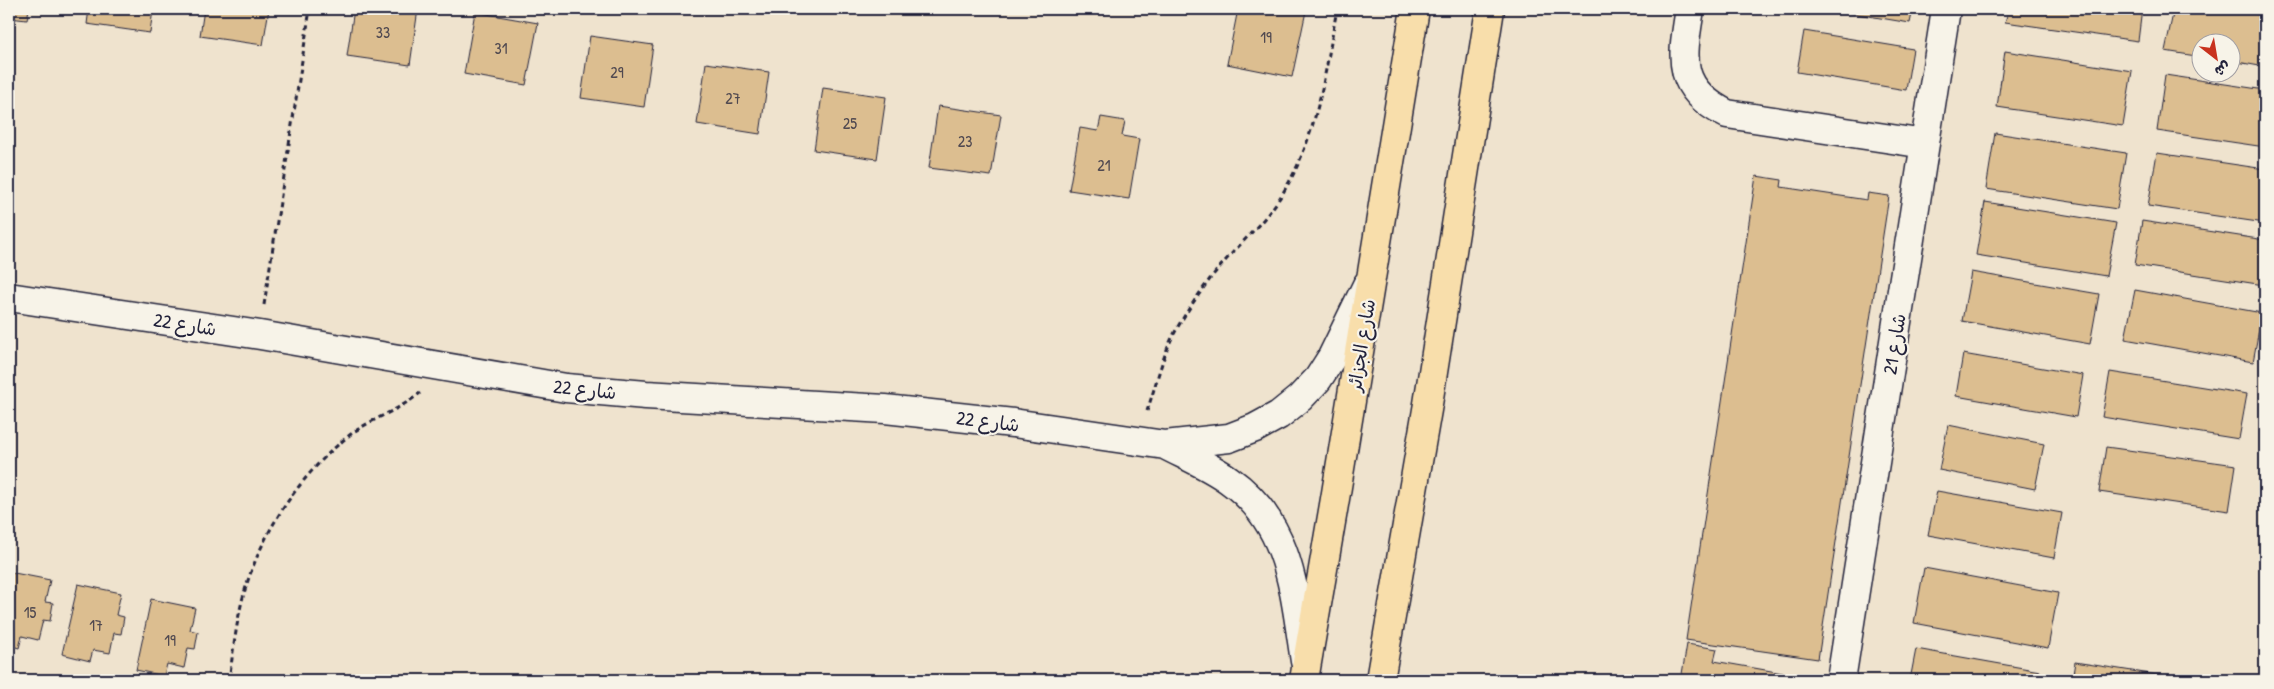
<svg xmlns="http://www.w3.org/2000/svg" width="2274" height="689" font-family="'Patrick Hand','Playpen Sans Arabic',sans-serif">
	<rect width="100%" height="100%" fill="#efe3ce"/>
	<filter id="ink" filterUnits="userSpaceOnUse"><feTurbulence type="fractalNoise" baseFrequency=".02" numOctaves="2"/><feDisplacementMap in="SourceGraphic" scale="10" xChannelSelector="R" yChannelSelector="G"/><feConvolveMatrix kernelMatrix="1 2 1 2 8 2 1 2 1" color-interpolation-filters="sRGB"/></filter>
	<g filter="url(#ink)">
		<!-- building -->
		<path fill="#dcbe90" stroke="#22223b" d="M9,9H29L27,20L9,18Z
			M89,9H153L150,33L87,24Z
			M204,9H269L263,45L200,36Z
			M354,9H418L410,65L347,56Z
			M1238,9H1296L1306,11L1292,77L1227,64Z
			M1827,9H1913L1910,23Z
			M2009,9H2142L2138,41L2005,22Z
			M2174,9H2245L2265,14V67L2232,61V42H2202V57L2165,51Z
			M475,12L538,23L526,85L464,74Z
			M1804,31L1913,49L1906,90L1797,72Z
			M590,36L653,45L644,107L581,98Z
			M2005,51L2132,71L2123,126L1997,107Z
			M706,63L769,72L760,134L697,124Z
			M2165,75L2265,90V147L2157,131Z
			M823,88L886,97L877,159L814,150Z
			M938,106L1001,115L991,176L929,168Z
			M1101,117L1125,121L1122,136L1139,139L1129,199L1069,190L1080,128L1098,131Z
			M1995,133L2126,153L2117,209L1986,189Z
			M2157,153L2265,169V223L2148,206Z
			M1756,176L1782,180L1781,187L1867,200L1868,193L1889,196L1818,659L1686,640Z
			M1985,202L2116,223L2106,276L1976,255Z
			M2142,221L2265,240L2264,285L2135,265Z
			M1971,272L2099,294L2090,344L1962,321Z
			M2135,290L2262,313L2253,362L2125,339Z
			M1963,354L2083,375L2076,417L1956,396Z
			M2110,372L2247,394L2239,439L2102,417Z
			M1948,425L2044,444L2035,489L1939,470Z
			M2106,447L2236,465L2229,511L2099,492Z
			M1937,491L2062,513L2054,558L1928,535Z
			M1924,568L2058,593L2048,648L1914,623Z
			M9,572L50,580L45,602L53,603L50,621L43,620L38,640L22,636L19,648L9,645Z
			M78,584L121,593L116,615L124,617L121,634L114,633L110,653L93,650L90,661L62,654Z
			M151,599L195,608L190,630L198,632L195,649L188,648L184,668L167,664L164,676L136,670Z
			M1687,644L1717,649L1714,661L1811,678V680H1681Z
			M1916,649L2040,671L2039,680H1910Z
			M2075,662L2189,680H2072Z"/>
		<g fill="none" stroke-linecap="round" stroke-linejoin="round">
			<defs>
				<path id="minor" d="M1690,9C1682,58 1675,88 1727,114L1925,144
					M9,297L260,335L566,388L646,395L885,409L1013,423L1165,445L1229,438L1255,428L1279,415L1300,398L1318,379L1332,357L1367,285
					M1165,445C1186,456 1210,466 1229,480C1291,524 1294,592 1305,661
					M1841,680L1946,9"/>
				<path id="major" d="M1304,680L1336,493L1415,9
					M1380,680L1428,404L1490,9"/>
			</defs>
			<!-- minor casing -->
			<use href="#minor" stroke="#22223b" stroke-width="31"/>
			<!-- major casing -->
			<use href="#major" stroke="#22223b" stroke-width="31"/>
			<!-- path -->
			<path stroke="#22223b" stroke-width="3" stroke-dasharray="5 4" stroke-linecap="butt" d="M264,305L310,9
				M1147,411C1155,388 1161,362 1171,340C1181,319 1196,298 1210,279C1232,250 1261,227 1281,196C1317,139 1325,74 1337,9
				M229,680C233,653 236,624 243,597C260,534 299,475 351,434C373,418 400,410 420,393"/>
			<!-- minor -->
			<use href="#minor" stroke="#f7f3e8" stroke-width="28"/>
			<!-- major -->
			<use href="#major" stroke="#f8deab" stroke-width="28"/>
		</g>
	</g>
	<g text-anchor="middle" stroke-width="4.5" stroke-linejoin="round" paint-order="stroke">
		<!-- number labels -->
		<g font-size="16" fill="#504950">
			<text x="383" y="38">33</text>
			<text x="1266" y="43">19</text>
			<text x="501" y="54">31</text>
			<text x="617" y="78">29</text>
			<text x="733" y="104">27</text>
			<text x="850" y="129">25</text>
			<text x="965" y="147">23</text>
			<text x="1104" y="171">21</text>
			<text x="30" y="618">15</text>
			<text x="96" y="631">17</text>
			<text x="170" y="646">19</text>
		</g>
		<!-- street labels -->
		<g font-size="19" fill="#22223b" stroke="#f7f3e8">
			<text transform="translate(185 324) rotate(9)" y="7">شارع 22</text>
			<text transform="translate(1894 344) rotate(-81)" y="7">شارع 21</text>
			<text transform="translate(1361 345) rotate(-81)" y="7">شارع الجزائر</text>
			<text transform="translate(585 389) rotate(6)" y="7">شارع 22</text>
			<text transform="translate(988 421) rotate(7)" y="7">شارع 22</text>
		</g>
	</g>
	<!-- margin -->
	<rect width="2274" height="689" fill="none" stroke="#f7f3e8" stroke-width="30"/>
	<rect x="15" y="15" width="2244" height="659" fill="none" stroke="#22223b" stroke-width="2" filter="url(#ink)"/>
	<!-- north arrow -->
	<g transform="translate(2216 58) rotate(149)"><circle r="24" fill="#f7f3e8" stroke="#a29fa3"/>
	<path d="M0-4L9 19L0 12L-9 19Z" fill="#c8321e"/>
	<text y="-8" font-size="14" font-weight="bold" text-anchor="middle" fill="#22223b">ش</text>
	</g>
</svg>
